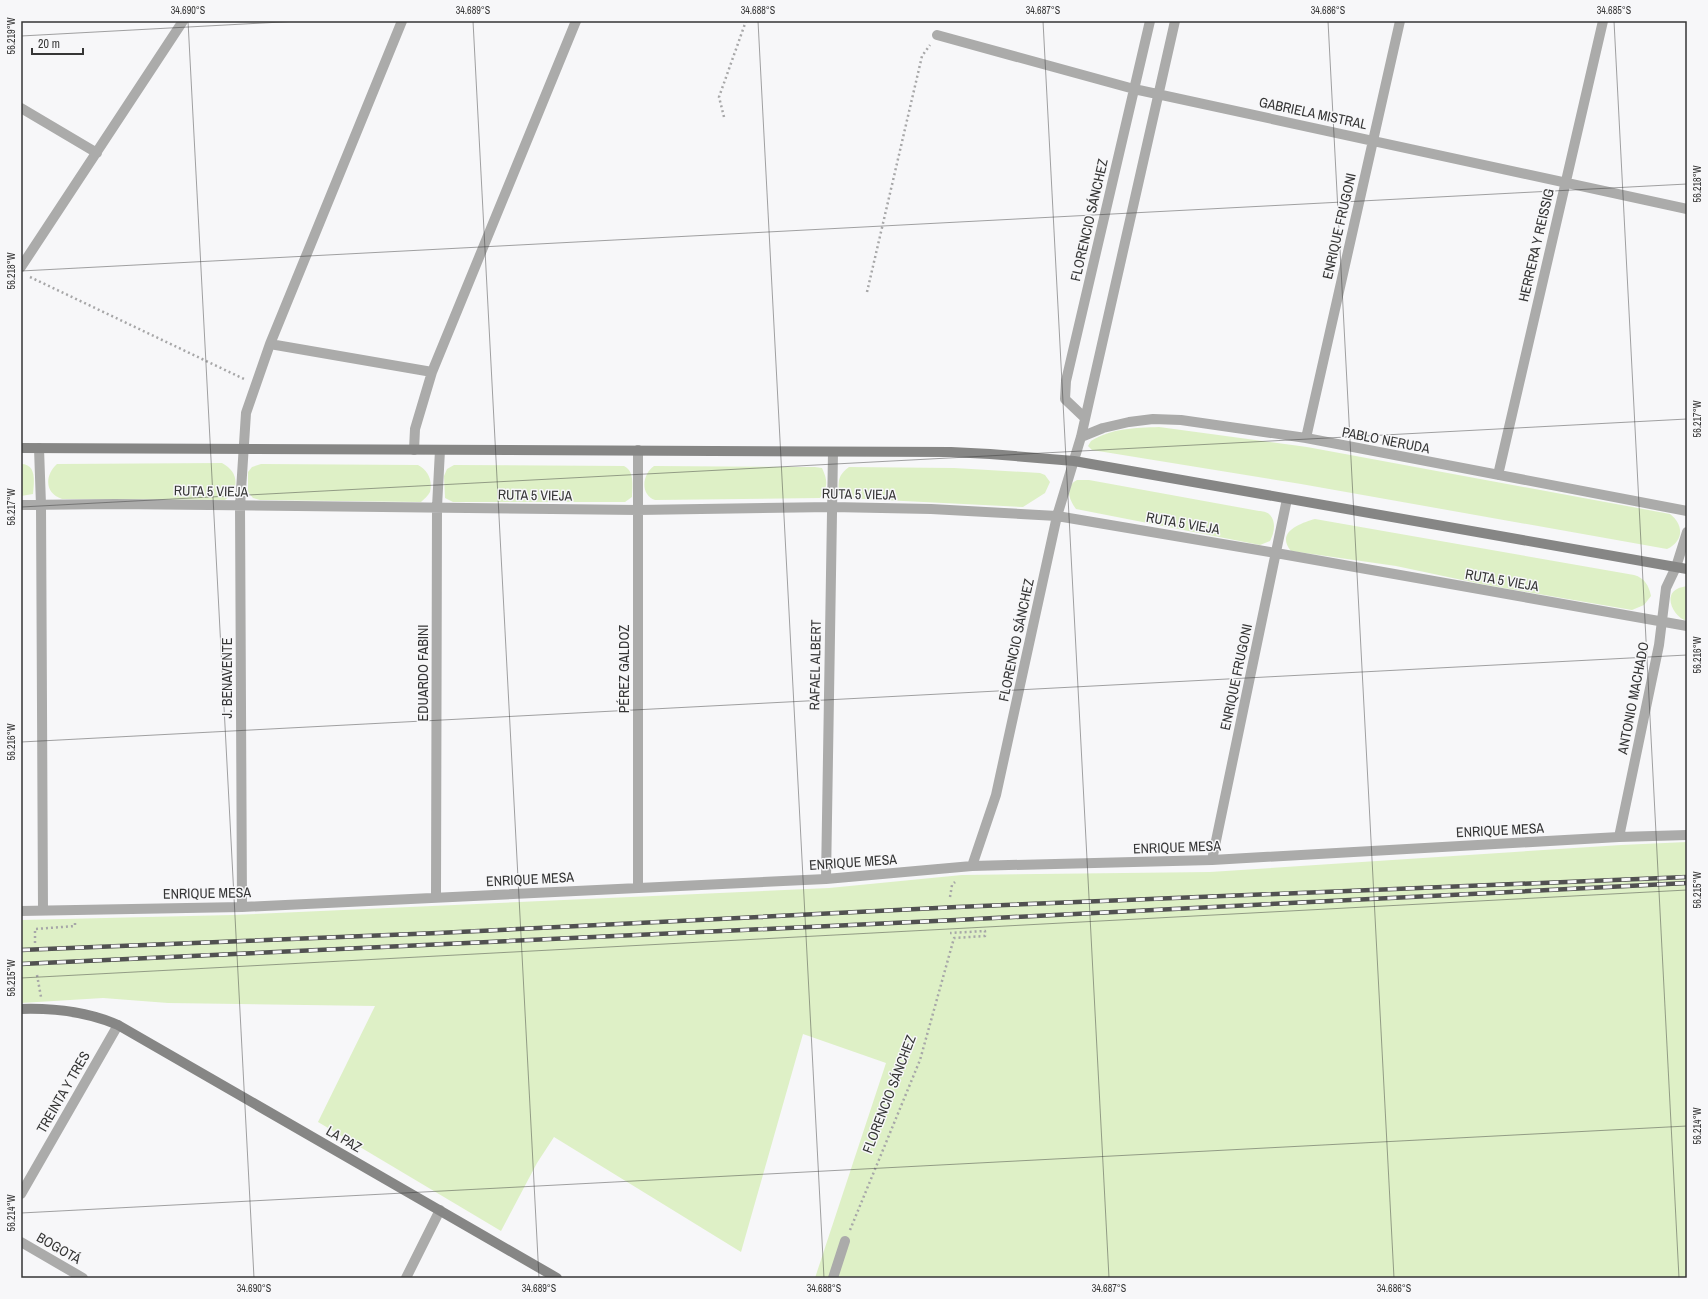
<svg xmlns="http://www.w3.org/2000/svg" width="1708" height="1299" font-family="'Archivo Narrow',sans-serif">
	<rect width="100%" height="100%" fill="#f7f7f9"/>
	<!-- green -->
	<path fill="#def0c6" d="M1159,427L1307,447L1670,514C1684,525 1684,541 1667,549L1301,484L1092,450L1088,446L1091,441C1112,428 1135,428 1159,427Z
		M222,463C239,472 240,489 225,500L62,499C44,493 45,475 57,464Z
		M21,464C37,464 34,482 33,494L21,496Z
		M261,464L418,465C428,470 433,481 430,492C428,496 424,499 421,502L260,500L253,498L248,492V472L252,467Z
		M454,465L624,466C635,471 632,486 632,497L625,502H453L445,498L444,476L447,469Z
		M654,466L815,467L822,468C828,481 828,487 820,498L655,500C640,495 642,474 654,466Z
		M849,467L954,468L1040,473L1045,475L1050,482L1045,493L1023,507L844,498L839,494C838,481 838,475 849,467Z
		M1077,480H1089L1259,511C1262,511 1267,512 1269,514C1277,521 1274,534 1270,541L1260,545L1076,509C1069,499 1064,487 1077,480Z
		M1315,519L1634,575C1645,578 1649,586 1651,596L1644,605L1632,610L1481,584L1396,566L1291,551C1275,532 1301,523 1315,519Z
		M1687,586V621C1674,618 1663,596 1677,589C1680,587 1684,587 1687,586Z
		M1687,842V1278H815L886,1063L803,1034L741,1252L554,1137L537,1163L501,1231L318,1122L375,1006L168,1003L103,998L21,1003V920L232,915L829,888L962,875L1210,872L1621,845Z"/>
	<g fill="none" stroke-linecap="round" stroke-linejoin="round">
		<!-- path -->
		<path stroke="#a7a7a8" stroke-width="2.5" stroke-dasharray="2 3" stroke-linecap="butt" d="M724,117L719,97L746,21
			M30,277L244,379
			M867,292L922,56L930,45
			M950,897L952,885L955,882
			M35,943V929L75,926V923
			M37,975L41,997
			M850,1230L920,1060L954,938L985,936V931L950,933"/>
		<!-- street -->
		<path stroke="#ababaa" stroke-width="10" d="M937,35L1134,89L1687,209
			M21,108L97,153
			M21,267L183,21
			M270,344L432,372
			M1085,418L1065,399L1066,381L1150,21
			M1081,437L1103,428L1129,422L1153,419L1181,420L1306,438L1687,511
			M1306,438L1400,21
			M39,448L41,505L43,910
			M414,450L415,429L432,372L576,21
			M638,450V888
			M1498,475L1603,21
			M21,505L115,504L638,510L832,507L931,509L1057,516L1276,553L1687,626
			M1619,837L1659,645L1666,588L1676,567L1687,532
			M1212,860L1287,499
			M972,866L996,795L1057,516L1081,437L1175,21
			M826,879L833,452
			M436,897L437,507L440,450
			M242,907L240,506L246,413L270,344L402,21
			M21,911L242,907L826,879L972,866L1212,860L1619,837L1687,835
			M21,1194L118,1025
			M21,1242L83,1278
			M406,1278L440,1210
			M833,1278L845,1241"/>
		<!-- secondary -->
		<path stroke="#868685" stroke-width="10" d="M21,448L951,452L990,454L1074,461L1687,569
			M21,1009C54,1008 88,1012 118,1025L557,1278"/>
		<defs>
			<path id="rail" d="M21,950L438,933L957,907L1687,877
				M21,964L956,920L1687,883"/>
		</defs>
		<!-- rail casing -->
		<use href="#rail" stroke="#515151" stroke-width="4.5"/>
		<!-- rail -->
		<use href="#rail" stroke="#f7f7f9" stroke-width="3" stroke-dasharray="9" stroke-linecap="butt"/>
	</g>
	<!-- ticks -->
	<path fill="none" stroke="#363636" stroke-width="1" stroke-opacity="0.45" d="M188,21L254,1278M473,21L539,1278M758,21L824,1278M1043,21L1109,1278M1328,21L1394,1278M1614,21L1679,1278M21,36L300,21M21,271L1687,184M21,507L1687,419M21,742L1687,655M21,978L1687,890M21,1213L1687,1126"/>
	<g text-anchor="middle" stroke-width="3" stroke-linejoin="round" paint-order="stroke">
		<!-- street labels -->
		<g font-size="14" fill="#363636" stroke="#f7f7f9">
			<text transform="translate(1313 113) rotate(12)" y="5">GABRIELA MISTRAL</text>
			<text transform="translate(1089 220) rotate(-77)" y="5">FLORENCIO SÁNCHEZ</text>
			<text transform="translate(1339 226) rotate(-77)" y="5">ENRIQUE FRUGONI</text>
			<text transform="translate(1536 245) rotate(-77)" y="5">HERRERA Y REISSIG</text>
			<text transform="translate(1386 440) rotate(11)" y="5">PABLO NERUDA</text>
			<text transform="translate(211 491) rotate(1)" y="5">RUTA 5 VIEJA</text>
			<text transform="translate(859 494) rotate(1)" y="5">RUTA 5 VIEJA</text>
			<text transform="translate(535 495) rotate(1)" y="5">RUTA 5 VIEJA</text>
			<text transform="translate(1183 523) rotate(10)" y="5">RUTA 5 VIEJA</text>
			<text transform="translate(1502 580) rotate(10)" y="5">RUTA 5 VIEJA</text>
			<text transform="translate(1016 640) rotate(-78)" y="5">FLORENCIO SÁNCHEZ</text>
			<text transform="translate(815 665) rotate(-89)" y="5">RAFAEL ALBERT</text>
			<text transform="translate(624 669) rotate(-90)" y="5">PÉREZ GALDOZ</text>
			<text transform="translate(423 673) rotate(-90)" y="5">EDUARDO FABINI</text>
			<text transform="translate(1236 677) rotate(-78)" y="5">ENRIQUE FRUGONI</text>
			<text transform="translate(227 678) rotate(-90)" y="5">J. BENAVENTE</text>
			<text transform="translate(1633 698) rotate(-79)" y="5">ANTONIO MACHADO</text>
			<text transform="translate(1500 830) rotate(-3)" y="5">ENRIQUE MESA</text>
			<text transform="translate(1177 847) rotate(-2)" y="5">ENRIQUE MESA</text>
			<text transform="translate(853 862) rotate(-4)" y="5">ENRIQUE MESA</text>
			<text transform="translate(530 879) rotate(-3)" y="5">ENRIQUE MESA</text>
			<text transform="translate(207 893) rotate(-1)" y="5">ENRIQUE MESA</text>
			<text transform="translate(63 1092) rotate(-60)" y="5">TREINTA Y TRES</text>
			<text transform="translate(889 1094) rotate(-69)" y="5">FLORENCIO SÁNCHEZ</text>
			<text transform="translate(344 1139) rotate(30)" y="5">LA PAZ</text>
			<text transform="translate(59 1248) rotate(30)" y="5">BOGOTÁ</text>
		</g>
	</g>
	<!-- border -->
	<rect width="1708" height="1299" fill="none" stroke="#f7f7f9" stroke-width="44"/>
	<!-- scale -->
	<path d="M32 48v6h51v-6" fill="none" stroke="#363636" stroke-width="2"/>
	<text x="38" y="48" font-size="12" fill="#363636" stroke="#f7f7f9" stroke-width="3" paint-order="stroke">20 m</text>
	<rect x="22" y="22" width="1664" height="1255" fill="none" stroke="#363636" stroke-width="1.5"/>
	<g font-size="10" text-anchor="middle" fill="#363636">
		<text x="188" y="14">34.690°S</text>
		<text x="473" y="14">34.689°S</text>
		<text x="758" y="14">34.688°S</text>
		<text x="1043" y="14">34.687°S</text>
		<text x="1328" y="14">34.686°S</text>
		<text x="1614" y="14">34.685°S</text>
		<text transform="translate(11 36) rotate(-90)" y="4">56.219°W</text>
		<text transform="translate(1697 184) rotate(-90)" y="4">56.218°W</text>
		<text transform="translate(11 271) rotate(-90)" y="4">56.218°W</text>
		<text transform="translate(1697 419) rotate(-90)" y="4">56.217°W</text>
		<text transform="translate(11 507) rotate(-90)" y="4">56.217°W</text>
		<text transform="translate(1697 655) rotate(-90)" y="4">56.216°W</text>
		<text transform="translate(11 742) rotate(-90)" y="4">56.216°W</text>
		<text transform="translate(1697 890) rotate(-90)" y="4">56.215°W</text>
		<text transform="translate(11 978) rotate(-90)" y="4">56.215°W</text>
		<text transform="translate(1697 1126) rotate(-90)" y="4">56.214°W</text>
		<text transform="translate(11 1213) rotate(-90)" y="4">56.214°W</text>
		<text x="254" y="1292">34.690°S</text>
		<text x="539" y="1292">34.689°S</text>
		<text x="824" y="1292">34.688°S</text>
		<text x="1109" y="1292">34.687°S</text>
		<text x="1394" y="1292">34.686°S</text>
	</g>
</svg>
